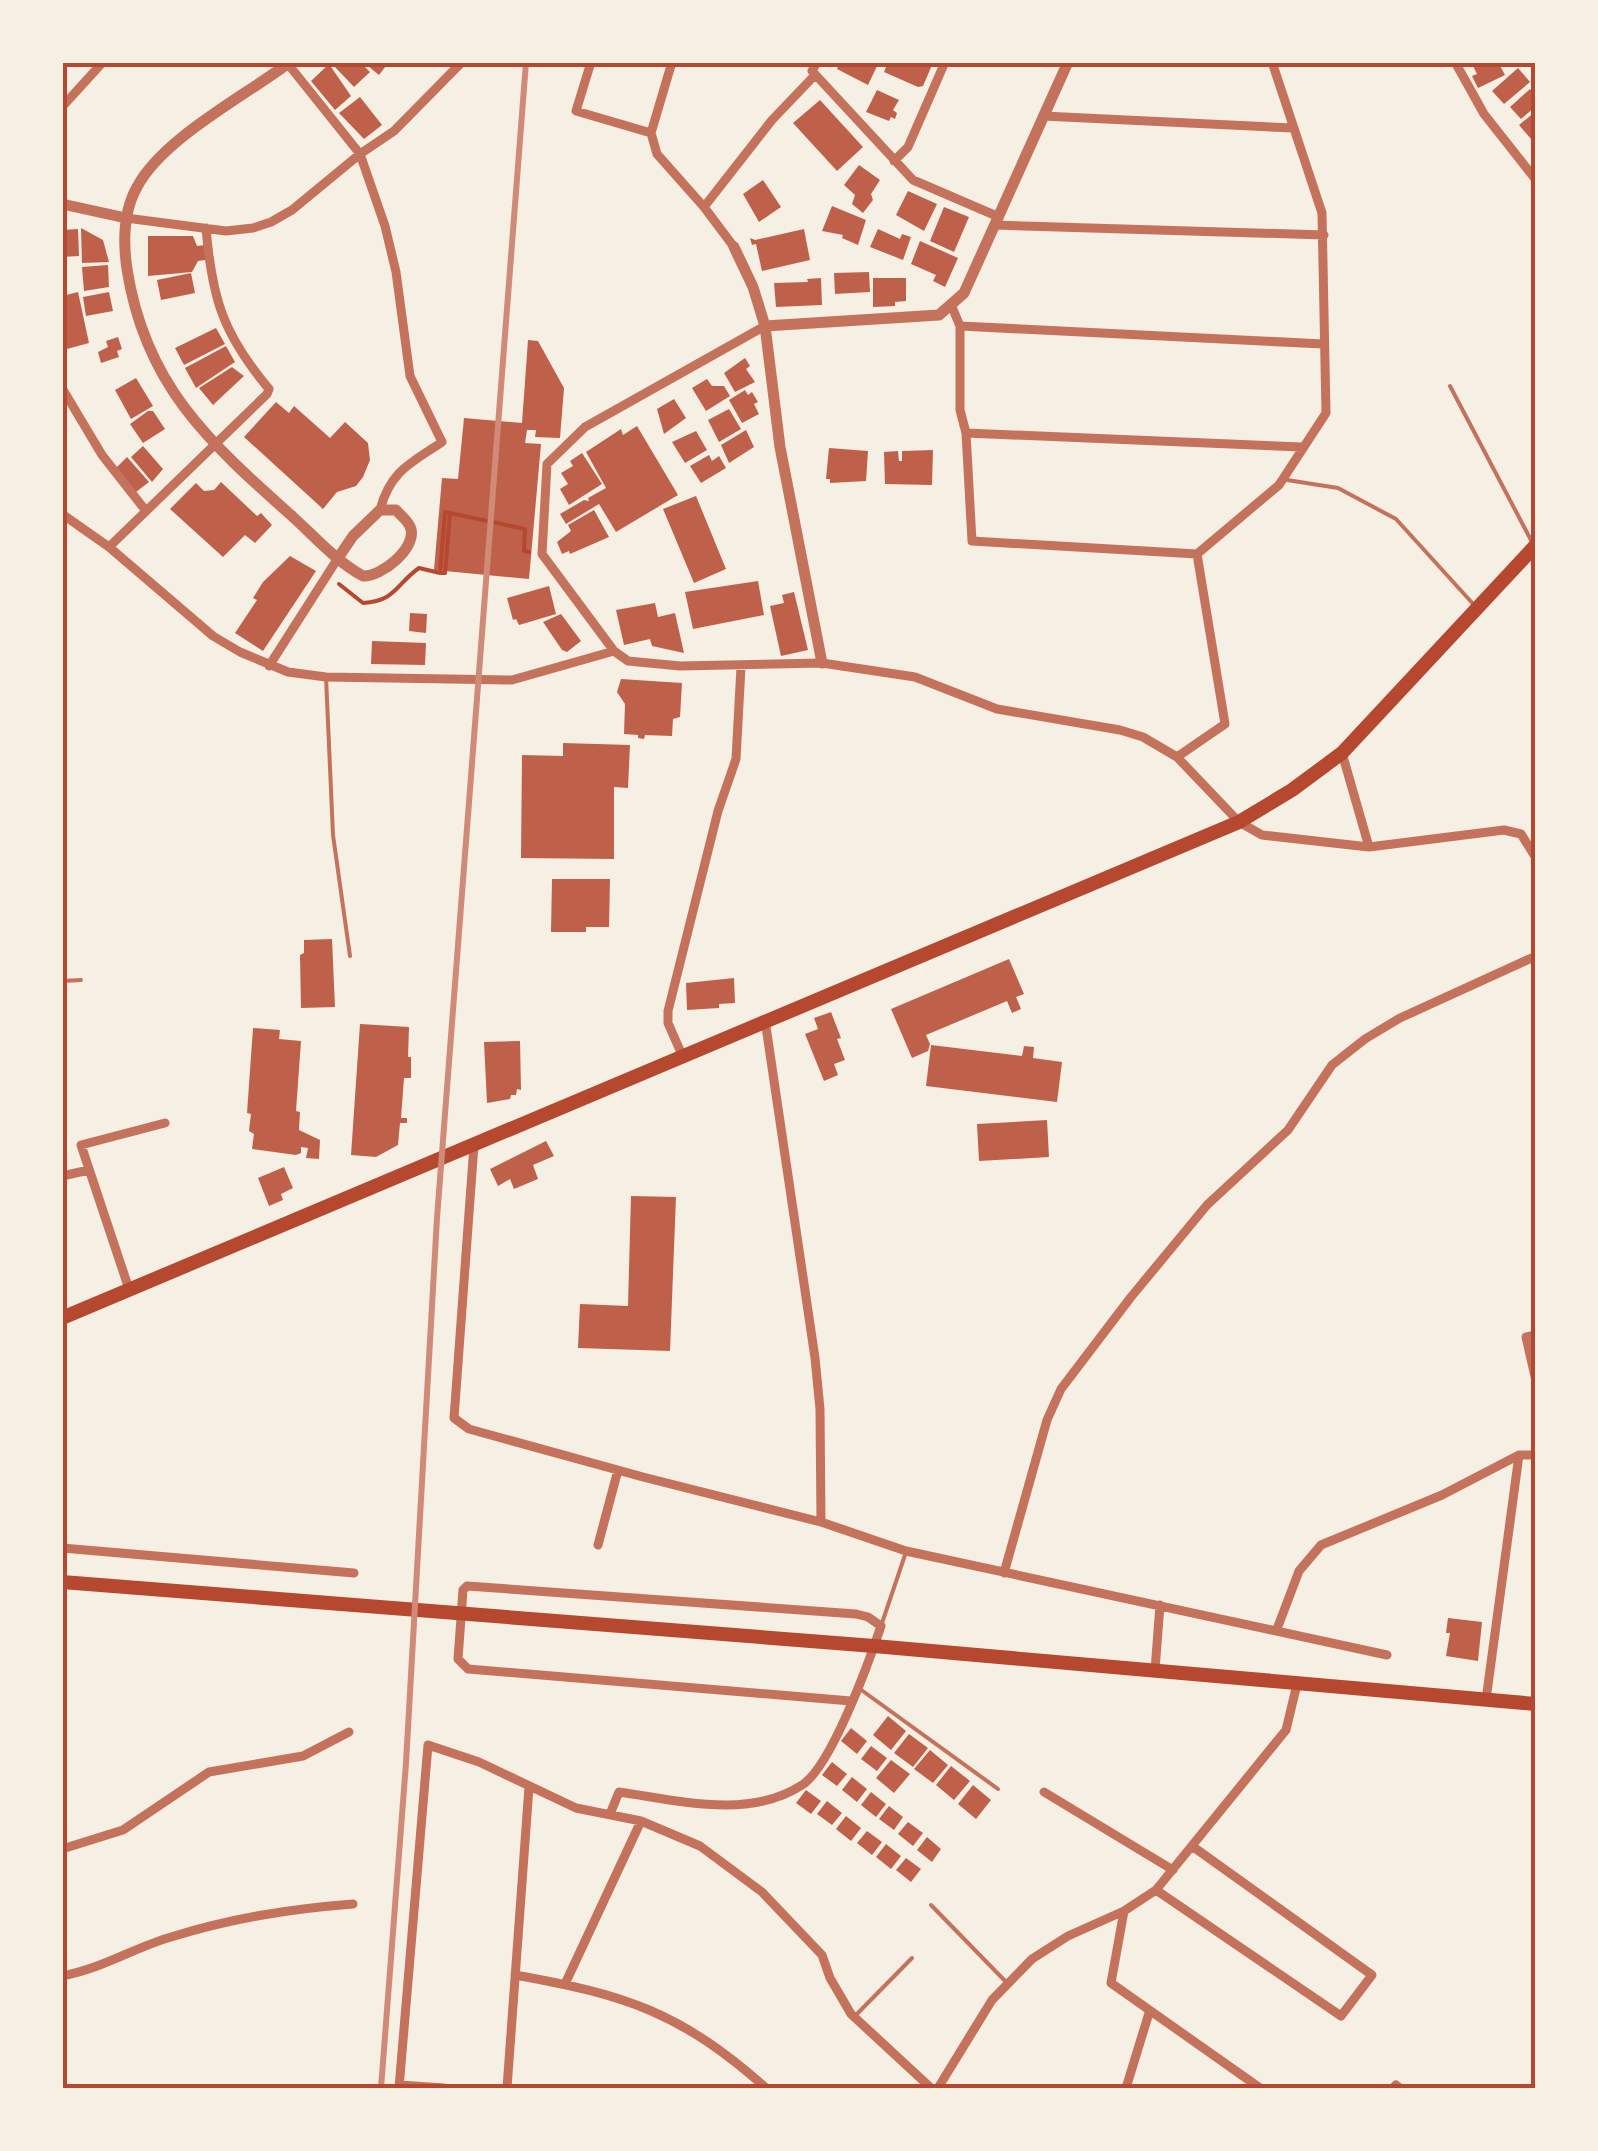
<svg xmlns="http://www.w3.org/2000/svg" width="1598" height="2151" font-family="Raleway,sans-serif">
	<rect width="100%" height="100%" fill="#f6efe4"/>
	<!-- building -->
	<path fill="#bf614a" d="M337,62H360L370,72L354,87L334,66Z
		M370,62H389L379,75L368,66Z
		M840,62H875L878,64L868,85L837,69Z
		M888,62H926L932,65L923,86L918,87L884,72Z
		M1479,62H1498L1505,75L1478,88L1472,76L1477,74L1473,66Z
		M329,64L351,96L335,110L311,81Z
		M1518,68L1530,82L1504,104L1492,91Z
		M1530,89L1536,95V106L1521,119L1510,107Z
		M877,90L899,100L893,110L897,113L895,119L891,117L889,121L866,112Z
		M360,97L382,125L364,139L339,113Z
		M820,100L863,147L837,171L793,123Z
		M1536,111V134L1531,139L1519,125Z
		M859,165L880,180L871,194L873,200L863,213L852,204L855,195L844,185Z
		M763,180L781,207L759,222L743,194Z
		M908,191L937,204L924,231L896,215Z
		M832,206L866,220L858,245L842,238L843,235L822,231Z
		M944,207L969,217L954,252L930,241Z
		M81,228L103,240L109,262L82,263Z
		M78,229L79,256L62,257V230Z
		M804,229L810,260L762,271L756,244L752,245L750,238L755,240Z
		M878,229L900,239L902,234L911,237L903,260L870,247Z
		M148,236H193L197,246L205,245V260L198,261L192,272L148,276Z
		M920,241L958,258L945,287L933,281L936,275L911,264Z
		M108,265L109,287L84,291L82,267Z
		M869,272L870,292L835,294L834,273Z
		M191,273L195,293L161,300L157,280Z
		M821,278L822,305L776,307L774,283L808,282L807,279Z
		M873,278H906V301L895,302V306L873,307Z
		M78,292L89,343L67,349L65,337H62V296Z
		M109,292L113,311L86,316L83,297Z
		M216,328L225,344L184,365L175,348Z
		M118,337L122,349L117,351L119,357L101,363L98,352L108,347L106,341Z
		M528,340L538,341L564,388L560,438L535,437L536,430H527L525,443L541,444L529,579L434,570L442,478L458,479L464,418L522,423Z
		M226,346L235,362L196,388L185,368Z
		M745,358L750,366L746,369L755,382L735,392L724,373Z
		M232,367L244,376L213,405L199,388Z
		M136,378L153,406L131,419L115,390Z
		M707,379L712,386H724L730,396L706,411L692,388Z
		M745,390L748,395L752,392L758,402L754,404L759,414L742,423L729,400Z
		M674,399L686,418L664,434L657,409Z
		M276,402L289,413L294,406L330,438L345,422L368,443L370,460L363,477L356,486L337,492L323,509L244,437Z
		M729,409L741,429L719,442L708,420Z
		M148,411H153L165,429L143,443L130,424Z
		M637,426L678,495L616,532L599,504L566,524L560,514L584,500L589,501L588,498L606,488L586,452L621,429L623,435Z
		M746,430L754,447L729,463L721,445Z
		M696,431L707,450L685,463L672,442Z
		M143,446L163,469L152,482L131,457Z
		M829,448L868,451L866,481L830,483V479H826Z
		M933,450L932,485L885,484L884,452L898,451L899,461H902V451Z
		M582,453L602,484L569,505L560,489L568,484L561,473L573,466L570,461Z
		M709,455L712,461L719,456L726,468L701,483L690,466Z
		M127,457L149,482L136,492L116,468Z
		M221,482L257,516L261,513L272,525L255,543L245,535L223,557L170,509L196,483L204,491L214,490Z
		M696,496L726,569L694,583L663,509Z
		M594,510L609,537L570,554L569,551L562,554L557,542L571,531L568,525Z
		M290,556L316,571L263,651L235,633L257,600L253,598L263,582Z
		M758,581L764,615L693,629L685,592Z
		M549,586L556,614L519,625L516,619L513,620L507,598Z
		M794,592L808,650L781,656L770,606L784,603L782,595Z
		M655,603L658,617L675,613L684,653L652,646L650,639L624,645L616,610Z
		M410,613L427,614L426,633L409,631Z
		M561,614L581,641L567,652L562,650L543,622Z
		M372,641L426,643L425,665L371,664Z
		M621,679L682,683L680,717L673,719L672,736L645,735L644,739L638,738V735L624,734L625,704L617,692Z
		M563,743L630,745L628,788L614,787V859L521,858L522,755L563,756Z
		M552,879H610L609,927H586V932H551Z
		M332,939L335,1007L301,1008L300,955L304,953V940Z
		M1009,959L1024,994L1016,997L1021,1009L1012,1013L1007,1001L926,1035L930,1044L928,1051L912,1058L891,1009Z
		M734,978L735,1003L719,1004V1008L687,1010L686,983Z
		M831,1012L841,1038L837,1039L845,1060L834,1064L838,1075L824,1081L805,1034L818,1029L814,1018Z
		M360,1024L409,1027L408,1057H411V1078H404L401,1118H407V1123H400L398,1145L376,1157L351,1155Z
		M253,1028L280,1030L279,1039L301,1041L296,1111L300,1112L299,1130L320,1140L319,1159L306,1158L308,1148L301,1147V1153L296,1155L252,1149L254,1134L249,1131L251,1114L247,1113Z
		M520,1041L521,1090L517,1089L516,1095H511L510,1099L487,1103L484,1042Z
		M931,1045L1022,1056L1024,1046L1034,1047L1033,1058L1062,1062L1057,1102L926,1086Z
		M1047,1120L1049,1157L979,1161L977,1124Z
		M546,1141L554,1156L533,1165L538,1179L514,1189L510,1179L498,1186L490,1169Z
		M284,1167L293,1188L281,1194L283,1200L269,1206L258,1178Z
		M631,1196L676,1197L670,1351L578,1348L580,1304L628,1306Z
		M1448,1618L1482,1622L1478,1661L1446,1656L1450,1633H1446Z
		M888,1716L906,1731L891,1750L873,1735Z
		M851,1728L867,1741L857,1754L841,1741Z
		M909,1734L928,1748L913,1767L894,1753Z
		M871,1746L887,1758L877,1771L861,1759Z
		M930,1750L948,1765L933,1783L914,1769Z
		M891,1760L910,1774L894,1793L876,1778Z
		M832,1762L847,1774L837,1786L822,1775Z
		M951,1766L970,1781L954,1800L936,1785Z
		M852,1777L867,1789L857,1802L842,1790Z
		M973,1785L991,1800L976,1819L958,1804Z
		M806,1790L821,1801L811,1814L796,1803Z
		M871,1792L886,1804L876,1817L861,1805Z
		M827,1801L842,1813L832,1825L817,1814Z
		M889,1806L903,1817L894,1830L879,1819Z
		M846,1816L861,1828L851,1841L836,1829Z
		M908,1822L923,1833L913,1846L898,1834Z
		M867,1831L882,1842L872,1855L857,1843Z
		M927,1837L941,1849L932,1862L917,1850Z
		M886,1844L901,1856L891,1869L876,1857Z
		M906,1858L921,1869L911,1882L896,1870Z"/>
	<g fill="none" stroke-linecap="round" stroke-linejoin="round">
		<!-- path -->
		<path stroke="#b5482f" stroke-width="4" d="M440,573H445L450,513
			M339,584L363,603C396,601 396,584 419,568L440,573L445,512L525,529L524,551L529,552"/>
		<!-- service -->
		<path stroke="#c5725c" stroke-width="4" d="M1450,386L1532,542
			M1287,480L1338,488L1396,519L1475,606
			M326,677L333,835L350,956
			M62,981L81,980
			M881,1626L905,1555
			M860,1689L998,1789
			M931,1905L1008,1984
			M854,2017L912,1958"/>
		<!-- minor -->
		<path stroke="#c5725c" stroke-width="9" d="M591,62L576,111L651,133
			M672,62L651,133L657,154L704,207L734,247
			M817,62L812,71L913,180L999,217
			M1455,62L1484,114L1536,180
			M288,64L360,154L385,226L396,272L410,376L442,442C411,463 390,471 380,510
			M62,107L103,62
			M1043,116L1293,128
			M894,161L908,147L945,62
			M704,207L772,120L815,75
			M126,218L226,231L253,228L271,222L292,210L360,154L394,131L462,62
			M995,225L1324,235
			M952,307L960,326V410L966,433L972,541L1197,554L1279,485L1326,413L1322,213L1272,62
			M960,326L1323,344
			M62,388L102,455L146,511
			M966,433L1302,447
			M62,514L109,547L213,636L240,652L288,672L326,677L512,680L614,651L628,661L680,666L822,663L915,677L997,709L1120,730L1143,737L1177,757L1239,822L1262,835L1369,847
			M109,547L267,394L269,389C223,334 212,299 206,228
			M614,651L542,554L547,464L585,427L765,326
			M269,666L338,558
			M1342,753L1369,847L1504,830L1521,834L1536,858
			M1177,757L1225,724L1197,554
			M765,1020L815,1358L820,1409L821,1522L906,1551L1387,1655
			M682,1055L668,1023V1011L718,811L736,759L741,667
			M474,1145L454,1418L469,1429L643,1477L821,1522
			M62,1176L89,1170
			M129,1289L81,1145L165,1123
			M1536,1335L1526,1337L1536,1381
			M598,1545L618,1470
			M62,1548L354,1573
			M1004,1573L1047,1420L1061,1389L1131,1297L1207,1205L1288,1130L1332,1065L1365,1039L1400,1018L1536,956
			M1277,1629L1299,1571L1321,1545L1442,1495L1519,1455H1536
			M1155,1670L1160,1605
			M1486,1700L1519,1455
			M1044,1792L1173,1870
			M610,1814L619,1792C676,1800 749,1820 802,1785C831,1767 869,1662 881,1626L868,1617L856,1614L467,1586L463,1590L458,1659L468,1669L851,1701
			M62,1849L123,1830L209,1772L303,1756L349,1732
			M1156,1890L1341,2016L1372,1975L1192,1846
			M1124,1911L1111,1983L1260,2088
			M515,1975C627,1995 680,2012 766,2088
			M62,1976C104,1968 133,1948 171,1937C233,1918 289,1909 353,1904
			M565,1984L641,1821
			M400,2085L444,2088
			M399,2088L428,1745L479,1762L576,1808L641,1821L700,1846L762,1892L822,1955L830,1978L851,2014L931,2088
			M507,2088L529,1787
			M938,2088L992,2000L1032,1959L1068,1936L1124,1911L1156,1890L1286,1730L1297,1684
			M1126,2088L1149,2013
			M1393,2088L1396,2085L1400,2088"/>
		<!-- tertiary -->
		<path stroke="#c5725c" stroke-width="11" d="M290,62C245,96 163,138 137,187C123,212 123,242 127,269C145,386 210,443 293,517C315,537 337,562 363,576C381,577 416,549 411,529C409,521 401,516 396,510H380L353,536L338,558
			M62,204L126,218
			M734,247L753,287L765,326L780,447L822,663
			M765,326L939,315L964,293L1068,62"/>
		<!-- primary -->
		<path stroke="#b5482f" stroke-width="14" d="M62,1318L1239,822L1292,790L1342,753L1536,545
			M62,1582L874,1646L1536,1704"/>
		<!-- rail -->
		<path stroke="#cf8b77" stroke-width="6" d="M381,2088L406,1763L437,1218L526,62"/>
	</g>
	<!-- border -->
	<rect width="1598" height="2151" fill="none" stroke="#f6efe4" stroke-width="130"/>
	<rect x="65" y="65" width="1468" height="2021" fill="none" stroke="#b5482f" stroke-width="4"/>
</svg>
